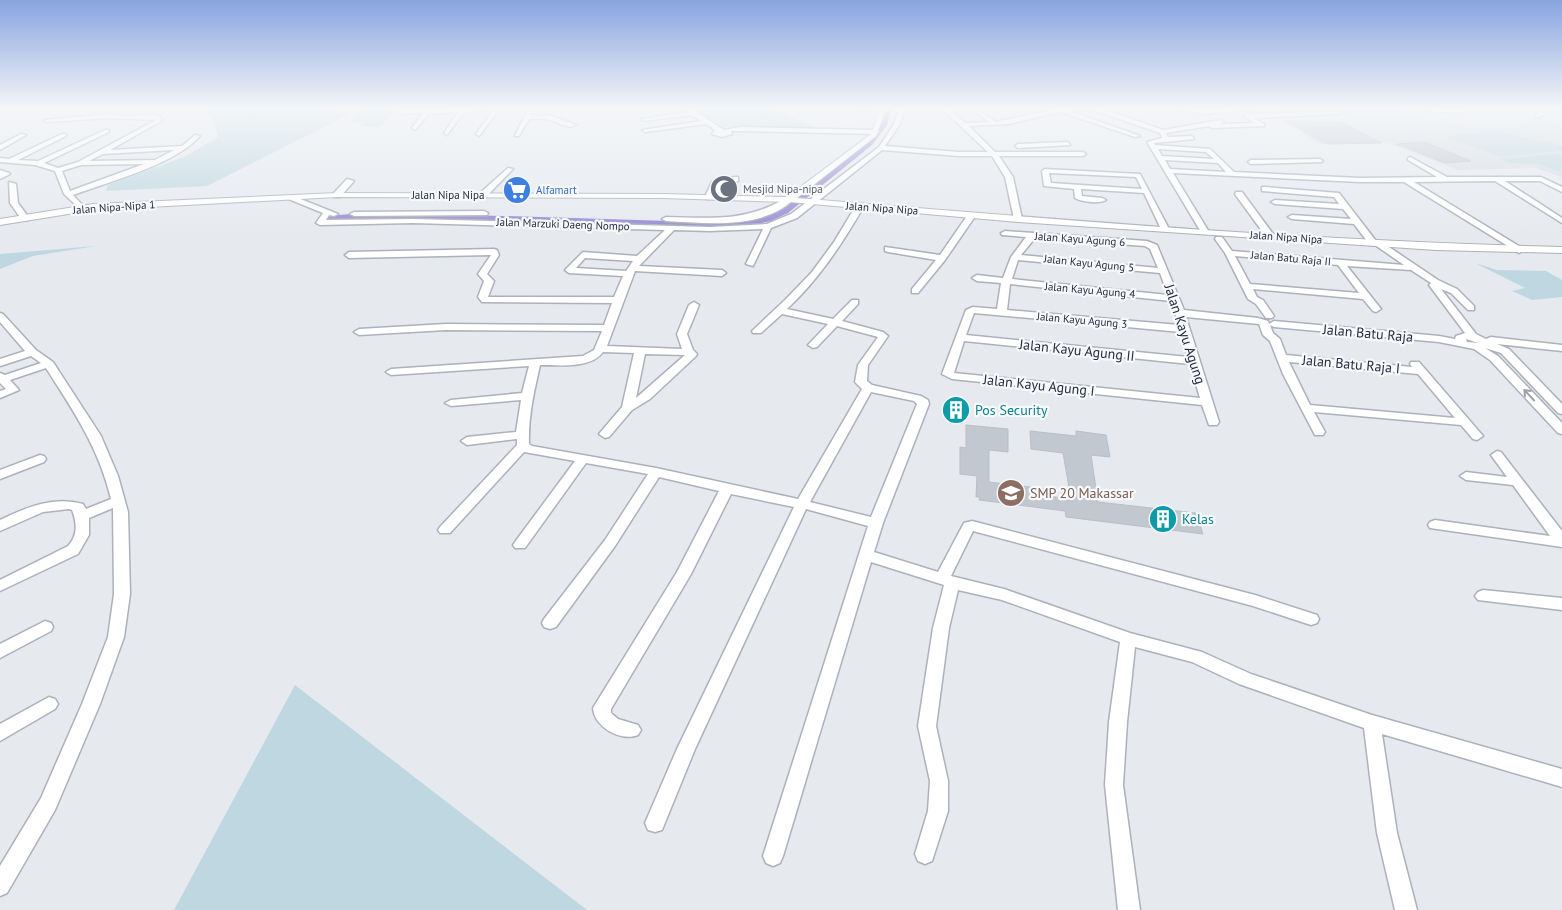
<svg xmlns="http://www.w3.org/2000/svg" width="1562" height="910" font-family="'PT Sans',sans-serif">
	<rect width="100%" height="100%" fill="#e6eaef"/>
	<!-- built -->
	<path fill="#d7dce3" d="M1347,107L1399,108L1416,112L1429,120L1465,124H1520L1534,118L1562,125V177L1535,168L1458,170L1388,143L1321,144L1301,133L1304,132L1277,120L1356,119L1330,109Z"/>
	<!-- green -->
	<path fill="#bed7e1" d="M203,107H319L320,109L350,114L207,186L106,191L108,185L184,157L218,137L215,122Z
		M713,107H769L816,128L724,127L695,110Z
		M396,108L380,127L360,126L364,123L351,122L360,110Z
		M1498,131L1562,146V151L1501,157L1448,138L1449,136Z
		M1562,153L1561,172L1538,164L1510,163L1500,159Z
		M96,246L33,256L0,269V254Z
		M1475,263L1497,270L1546,271L1562,280V297L1532,300L1512,291L1525,288Z
		M295,685L587,910H174Z"/>
	<g fill="none" stroke-linecap="round" stroke-linejoin="round">
		<!-- canal -->
		<path fill="#988dd5" fill-rule="evenodd" d="M885,107H892L887,125L872,145L788,213L771,221L735,229L374,218L327,222L322,219L327,216L374,212L735,223L765,217L782,209L866,141L879,125Z"/>
	</g>
	<!-- building -->
	<path fill="#c1c8d0" stroke="#b8bfc9" d="M1285,121L1340,122L1382,143L1327,144Z
		M1425,142L1471,161L1445,163L1397,144Z
		M966,425L1008,429V452L989,450V482L1046,489L1047,496L1071,499L1063,453L1031,449L1030,431L1076,436V431L1106,435L1110,457L1091,455L1098,502L1196,513L1203,534L1066,517L1065,511L979,500L980,497H976L977,476L960,474V447L966,448Z"/>
	<g fill="none" stroke-linecap="round" stroke-linejoin="round">
		<defs>
			<path id="minor" d="M396,107H402L403,110L426,109L428,107H434L432,110L461,107H520L499,110L479,136L476,134L493,110L464,112L447,135L444,133L458,112L429,114L415,130L412,128L423,113L400,114L397,112Z
				M529,107H535L530,115L552,116L576,125C566,130 559,121 549,120C543,118 535,119 529,119L519,136H515Z
				M686,107H692V109L724,130L740,127L876,130L879,132L876,134L740,131H731L732,134L722,137L712,134L715,130L706,124L645,132L642,130L701,121L692,115L644,121L641,119L688,112Z
				M834,107H869L886,110L883,112Z
				M900,107H906L900,124L885,146L959,152H988L940,107H947L965,123L989,122L974,111L976,108L996,122L1064,107H1098L1163,130L1221,120L1224,122L1220,124L1255,123L1244,117L1246,114L1340,111L1342,114L1253,118L1264,124V126L1212,128L1209,126L1166,133L1168,137L1192,136L1194,139L1154,143L1155,145L1210,149L1234,172L1360,178L1437,177L1408,160V158L1410,157L1447,177H1541L1562,187V192L1540,181H1505L1562,218V223L1495,181L1414,182L1522,248L1523,250L1519,253L1404,182H1360L1173,173L1209,232L1205,234L1201,232L1147,142L1162,138L1160,133L1093,110H1067L1140,136L1135,137L1064,113V111L1009,124L969,126L995,152H1083L1086,154L1083,156H999L1013,177L1022,219L1018,221L1014,219L1005,177L992,156H959L882,150L797,218L771,228L753,266L746,264L763,229L710,231L674,230L639,266L722,270L726,273L722,276L635,271L607,346L682,349L677,334L689,305L694,302L699,305L687,334L693,350L697,354L696,356L650,399L632,410L609,437L605,438L599,434L622,407L634,353L603,352C591,369 558,365 540,365C534,392 528,417 529,444L532,446L656,468L798,499L862,389L855,382L858,365L878,337L837,326L817,347L813,348L808,345L828,324L782,314L761,333H753L752,331L785,300L812,272L834,242L857,204H863L864,206C842,244 819,279 787,309L833,319L852,300H858V304L842,321L883,332L888,336L868,365L867,381L872,385L921,396L928,400L929,404L883,523L874,552L938,572L964,523L972,521L1255,595L1317,615L1319,619L1317,623L1311,625L1253,606L973,531L951,576L1004,589L1130,633L1202,652L1251,674L1372,715L1562,769V787L1382,734L1397,833L1417,910H1395L1377,833L1364,728L1239,684L1192,662L1135,647L1127,722L1123,785L1140,910H1118L1105,785L1109,722L1120,642L1002,600L958,590L949,628L936,726L948,781V811L932,861L925,864L918,861L915,854L928,811L930,781L918,726L933,628L944,585L871,562L783,856L780,863L773,866L766,863L763,856L868,526L806,509L695,749L662,830L655,832L648,830L645,823L677,749L794,507L731,494L691,574L611,709V713L618,719L638,725L641,730L638,735C621,742 594,727 593,708L677,572L719,491L659,477L615,546L556,627L550,629L544,627L542,623L544,619L605,540L648,474L586,463L525,548H515L513,545L515,542L575,461L524,452L450,533H440L438,530L440,527L517,445V439L467,445L461,441L467,437L516,432L521,400L451,406L445,403L451,400L522,393L529,366L391,375L386,372L391,369L583,356L594,350L602,331L446,330L359,335L354,332L359,329L446,324L604,325L612,303L482,302L478,297L484,281L478,274L491,255L349,258L345,255L349,252L494,249L497,250L499,255L487,274L494,281L488,297H614L623,276L569,273L565,270L583,252L637,256L665,230L413,223L320,225L316,223L323,213L286,198L293,196L338,214L334,216L329,215L326,220L413,219L710,227L767,224L791,214L879,147L894,124ZM1158,149L1206,152L1214,159L1162,156ZM1165,160L1218,163L1226,172L1170,169ZM585,258L633,261L626,271L576,268ZM645,354L685,355L636,398ZM871,392L914,401L917,404L871,517L810,502Z
				M1166,107L1203,110L1254,107L1259,109L1203,114Z
				M1538,107H1546L1549,110L1540,117H1536V115L1542,110Z
				M1428,108L1464,109L1467,111L1464,113L1426,111Z
				M110,114L121,116L157,115L163,120L110,150L182,146L195,135L200,136C174,165 111,181 73,195L85,208L81,210L64,194L55,171L35,165L0,162V158L9,159L62,134H66V136L18,160L38,161L105,130H109V132L44,163L58,168L78,162L156,120L110,118L47,122L44,120ZM174,150L155,160L89,161L103,154ZM144,164L70,191L62,171L81,165Z
				M21,134L26,135L0,150V145Z
				M1068,142L1070,145L1018,148L1015,146L1018,144Z
				M1320,159L1323,161L1322,162L1251,164L1248,162L1251,160Z
				M508,168L513,169L486,197H480V193Z
				M1045,169L1140,174L1169,229L1162,231L1144,193L1081,189L1082,196L1102,198L1106,200C1099,204 1082,202 1075,198L1074,189L1044,186L1042,171ZM1049,173L1136,177L1142,189L1051,183Z
				M0,170L9,173L10,174L0,179Z
				M735,177H738V181L718,185L712,199H706L705,197L712,182Z
				M347,179L354,181L340,197H334V193Z
				M9,182L16,184L18,203L29,218L28,220H22L10,203Z
				M1265,187L1339,193L1376,241H1380L1438,280L1457,289L1474,306V310H1468L1451,293L1441,289L1476,334L1486,339L1491,337L1562,345V351L1497,344L1509,349L1562,404V414L1558,413L1501,353L1485,348L1498,356L1562,423V434L1558,433L1490,360L1474,349L1439,342L1274,327L1270,325L1273,333L1280,339L1286,355L1412,367L1410,364L1411,362H1419L1483,436L1477,440L1473,439L1461,425L1314,412L1325,432L1323,435H1315L1283,374L1270,341L1263,335L1259,324L1186,317L1219,422L1217,425H1209L1202,405L952,379L942,374L966,310L973,307L997,309L1001,283L977,281L972,278L977,275L1003,278L1011,257L1026,237L1002,235L1001,233L1005,231L1147,241L1157,245L1184,310L1258,318L1268,321L1269,324L1274,321L1439,336L1455,339L1456,336L1465,333L1429,285L1431,283L1411,270L1347,266L1381,309L1376,312L1373,311L1363,299L1253,289L1257,297L1263,300L1274,316L1272,318H1266L1256,304L1248,299L1225,253L1215,239L1216,237H1222L1232,251L1404,265L1375,245H1370L1354,224L1292,219L1288,217L1292,215L1351,219L1343,209L1275,204L1271,202L1275,200L1339,204L1334,197L1262,191V187ZM1035,238L1145,246L1150,249L1158,268L1021,255ZM1235,256L1338,265L1359,293L1250,284ZM1018,260L1160,273L1168,295L1012,279ZM1010,284L1171,301L1179,325L1007,310ZM974,313L1181,332L1188,357L966,335ZM1466,339L1478,343L1467,342ZM964,341L1190,364L1200,398L954,373ZM1289,362L1418,374L1455,418L1310,405Z
				M1236,192H1242L1273,234V238H1267L1235,194Z
				M786,198L793,200C761,230 706,223 666,221L662,219L666,217C711,218 746,222 786,198Z
				M484,211L488,213L487,215L354,216L350,214L354,212Z
				M969,213L976,215L945,260L918,293H912V289L936,260L888,252L885,251V247L940,255Z
				M0,313L3,314L36,350L53,362L101,436L118,476L128,512L130,594L124,637L100,704L55,810L7,893L0,896V866L41,798L82,704L108,637L114,594L113,508L89,518V535L78,554L0,591V580L68,546C78,535 77,523 72,510L69,509L43,512L0,531V520C27,507 53,496 83,504L86,509L111,499C99,448 74,412 46,368L10,380L19,390L0,398V391L6,389L0,383V373L5,375L41,363L31,356L0,366V359L25,351L0,322Z
				M1497,451L1501,452L1562,531V547L1430,528L1428,525L1430,522L1435,520L1550,536L1513,485L1466,480L1460,476L1466,472L1507,477L1491,455Z
				M40,455L44,456L46,459L44,462L0,479V470Z
				M1483,590L1562,598V610L1478,600L1475,596L1478,592Z
				M45,621L51,623L53,627L51,631L0,658V644Z
				M49,697L55,699L58,704L55,709L0,741V724Z"/>
			<path id="tertiary" d="M881,107H887L876,136L797,198C1051,219 1307,241 1562,247V253L1436,250L1018,222L789,202L663,198L337,197L93,210L0,225V219L93,204L337,193L663,194L787,197L871,134Z"/>
		</defs>
		<!-- minor casing -->
		<use href="#minor" stroke="#acb1bb" stroke-width="3"/>
		<!-- tertiary casing -->
		<use href="#tertiary" stroke="#acb1bb" stroke-width="2"/>
		<!-- minor -->
		<use href="#minor" fill="#fff" fill-rule="evenodd"/>
		<!-- tertiary -->
		<use href="#tertiary" fill="#fff" fill-rule="evenodd"/>
	</g>
	<!-- one-way arrows -->
	<defs><path id="oneway-shaft" d="M-6 0H5M1.5-3L5.5 0L1.5 3" fill="none" stroke-width="1.6" stroke-linecap="round" stroke-linejoin="round" transform="scale(1.25)"/></defs>
	<use stroke="#9ca0aa" href="#oneway-shaft" transform="translate(1529 395) rotate(-133)"/>
	<!-- sky -->
	<linearGradient id="sky" x2="0" y2="1"><stop stop-color="#88a4e0"/><stop offset="0.46" stop-color="#f4f6f8"/><stop offset="1" stop-color="#f4f6f8" stop-opacity="0"/></linearGradient>
	<rect width="1562" height="235" fill="url(#sky)"/>
	<!-- icons -->
	<defs>
		<symbol id="mosque-disc" viewBox="-11 -11 22 22"><circle r="9.5" fill="#6b7280" stroke="#f7f9fb"/><path d="M3.5-4.9A6 6 0 1 0 3.5 4.9A5 5 0 1 1 3.5-4.9Z" fill="#fff"/></symbol>
		<symbol id="supermarket-disc" viewBox="-11 -11 22 22"><circle r="9.5" fill="#3f7fe0" stroke="#f7f9fb"/><path d="M-6-5.5h2.5l.6 2H6L4.5 2H-2.5L-4.4-4H-6ZM-1.5 3.2a1.3 1.3 0 1 0 .1 0ZM3 3.2a1.3 1.3 0 1 0 .1 0Z" fill="#fff"/></symbol>
		<symbol id="building-disc" viewBox="-11 -11 22 22"><circle r="9.5" fill="#0f9aa8" stroke="#f7f9fb"/><path d="M-4-6H4V6H1V3H-1V6H-4ZM-2.5-4.3h1.7v1.8h-1.7ZM.8-4.3h1.7v1.8H.8ZM-2.5-1h1.7V.8h-1.7ZM.8-1h1.7V.8H.8Z" fill="#fff"/></symbol>
		<symbol id="school-disc" viewBox="-11 -11 22 22"><circle r="9.5" fill="#8d6e63" stroke="#f7f9fb"/><path d="M0-5L7-2L0 1L-7-2ZM-4 1L0 2.5L4 1V4Q0 6-4 4Z" fill="#fff"/></symbol>
	</defs>
	<g fill-rule="evenodd">
		<use href="#mosque-disc" x="708" y="173" width="32" height="32"/>
		<use href="#supermarket-disc" x="501" y="174" width="32" height="32"/>
		<use href="#building-disc" x="940" y="394" width="32" height="32"/>
		<use href="#school-disc" x="995" y="477" width="32" height="32"/>
		<use href="#building-disc" x="1147" y="503" width="32" height="32"/>
	</g>
	<g text-anchor="middle" stroke-width="4.5" stroke-linejoin="round" paint-order="stroke">
		<!-- far-worship labels -->
		<g font-size="11" fill="#5b616d" stroke="#f7f9fb" text-anchor="start">
			<text x="743" y="193">Mesjid Nipa-nipa</text>
		</g>
		<!-- far-shop labels -->
		<g font-size="11" fill="#366cbe" stroke="#f7f9fb" text-anchor="start">
			<text x="536" y="194">Alfamart</text>
		</g>
		<!-- far-street labels -->
		<g font-size="11" fill="#232c42" stroke="#f7f9fb">
			<text x="448" y="199">Jalan Nipa Nipa</text>
			<text transform="translate(114 207) rotate(-4)" y="4">Jalan Nipa-Nipa 1</text>
			<text transform="translate(882 208) rotate(4)" y="4">Jalan Nipa Nipa</text>
			<text transform="translate(563 224) rotate(2)" y="4">Jalan Marzuki Daeng Nompo</text>
			<text transform="translate(1286 237) rotate(4)" y="4">Jalan Nipa Nipa</text>
			<text transform="translate(1080 239) rotate(4)" y="4">Jalan Kayu Agung 6</text>
			<text transform="translate(1291 258) rotate(5)" y="4">Jalan Batu Raja II</text>
			<text transform="translate(1089 263) rotate(6)" y="4">Jalan Kayu Agung 5</text>
			<text transform="translate(1090 290) rotate(5)" y="4">Jalan Kayu Agung 4</text>
			<text transform="translate(1082 320) rotate(5)" y="4">Jalan Kayu Agung 3</text>
		</g>
		<!-- street labels -->
		<g font-size="14" fill="#232c42" stroke="#f7f9fb">
			<text transform="translate(1368 333) rotate(5)" y="5">Jalan Batu Raja</text>
			<text transform="translate(1185 334) rotate(72)" y="5">Jalan Kayu Agung</text>
			<text transform="translate(1077 350) rotate(6)" y="5">Jalan Kayu Agung II</text>
			<text transform="translate(1351 364) rotate(5)" y="5">Jalan Batu Raja I</text>
			<text transform="translate(1039 385) rotate(6)" y="5">Jalan Kayu Agung I</text>
		</g>
		<!-- culture labels -->
		<g font-size="14" fill="#0d838f" stroke="#f7f9fb" text-anchor="start">
			<text x="975" y="415">Pos Security</text>
			<text x="1182" y="524">Kelas</text>
		</g>
		<!-- education labels -->
		<g font-size="14" fill="#785e54" stroke="#f7f9fb" text-anchor="start">
			<text x="1030" y="498">SMP 20 Makassar</text>
		</g>
	</g>
</svg>
